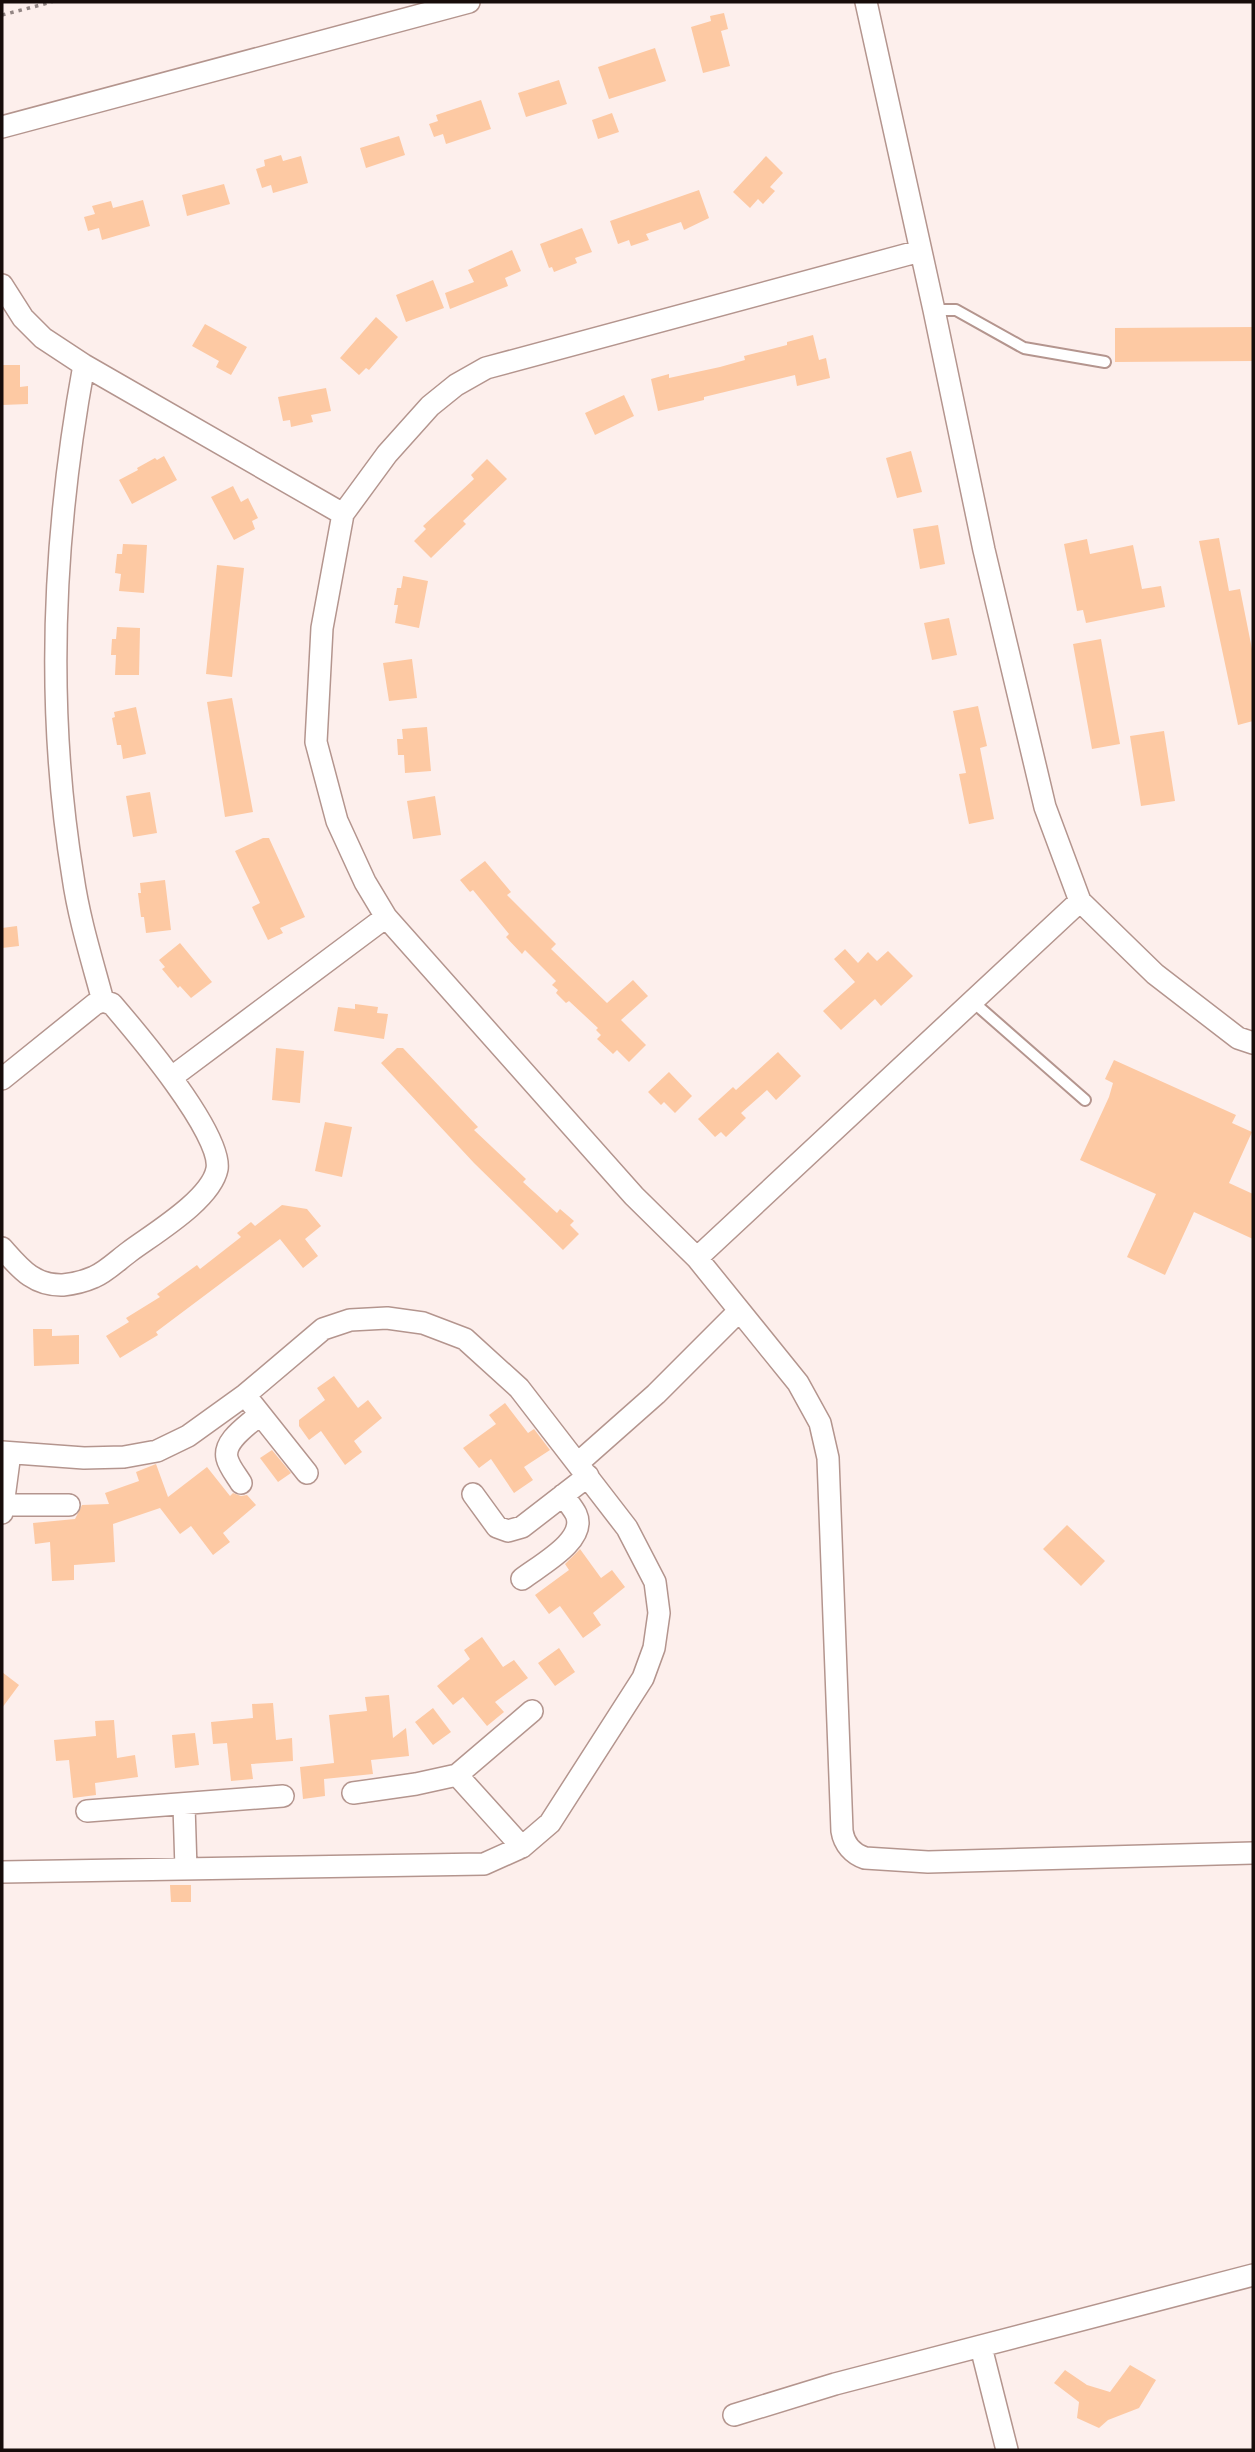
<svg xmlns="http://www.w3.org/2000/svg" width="1255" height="2452" font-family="'Libre Baskerville',serif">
	<rect width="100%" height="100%" fill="#fdefec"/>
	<!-- building -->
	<path fill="#fdc9a3" d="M724,13L728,29L721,31L730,66L703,73L691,27L711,21L710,16Z
		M655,48L666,81L609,99L598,67Z
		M559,80L567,104L526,117L518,93Z
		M481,100L491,129L446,144L443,134L434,137L429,124L438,121L436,115Z
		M612,113L619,132L598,139L592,120Z
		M399,136L405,155L366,168L360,148Z
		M281,155L283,161L301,156L308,183L273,193L271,185L262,188L256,169L265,166L264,160Z
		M766,156L783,173L770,187L775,191L763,204L758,199L750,208L733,192Z
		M224,184L230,204L187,216L182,195Z
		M699,190L709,218L684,230L681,222L646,234L649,240L631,246L629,240L618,244L610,221Z
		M143,200L150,226L102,240L99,228L88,231L84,217L95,214L92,206L111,201L113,208Z
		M582,228L592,252L575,258L577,263L554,272L552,267L549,268L540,244Z
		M512,250L521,271L505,278L508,286L450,309L445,293L474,282L468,270Z
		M433,280L444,308L406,322L396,295Z
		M376,317L398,337L369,370L366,368L359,375L340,358Z
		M205,324L247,347L231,375L216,367L219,361L192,346Z
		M1253,327V361L1115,362V328Z
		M813,335L819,360L826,358L830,378L797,386L795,375L704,397V400L658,411L651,379L669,374V378L720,367L745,360L744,356L787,345V342Z
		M2,365H20V387L28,386V404L2,405Z
		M326,388L331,411L311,415L313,422L291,427L290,420L283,421L278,397Z
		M624,395L634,416L595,435L585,413Z
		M911,451L922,492L897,498L886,458Z
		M164,456L177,480L132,504L119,480L138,470L137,468L155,458L157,460Z
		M487,459L507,479L463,521L466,524L431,558L414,541L426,529L423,526L474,479L471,475Z
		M233,486L241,502L248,498L258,518L252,521L255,529L234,540L211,497Z
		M938,525L945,564L920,569L913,529Z
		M1219,538L1229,591L1240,589L1253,654V721L1238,725L1199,541Z
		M1087,539L1090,554L1133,545L1142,589L1161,586L1165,607L1086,623L1083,610L1077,611L1064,544Z
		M123,544L147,545L144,593L119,591L121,574L115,573L117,554H122Z
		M217,565L244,568L232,677L206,674Z
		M403,576L428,581L419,628L395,623L398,605H394L397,588H401Z
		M949,618L957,655L932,660L924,623Z
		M117,627L140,628L139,675H115L116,655H111L112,639H116Z
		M1101,639L1120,744L1092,749L1073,644Z
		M412,659L417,698L389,701L383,663Z
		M232,698L253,812L225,817L207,702Z
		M978,706L987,746L980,748L994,819L969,824L959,774L966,773L953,711Z
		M136,707L146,754L123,759L121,745H117L112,718L115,717L114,712Z
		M427,727L431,771L405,773L404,755H398L397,739H403L402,729Z
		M1164,731L1175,801L1141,806L1130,736Z
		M150,792L157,833L133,837L126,796Z
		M435,796L441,835L413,839L407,801Z
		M263,838H269L305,917L280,928L283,933L268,940L252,907L260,903L235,851Z
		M485,861L511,892L507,895L556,944L551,949L607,1003L633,980L648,996L621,1020L646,1045L629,1062L617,1050L613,1054L597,1039L601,1035L596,1030L598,1028L569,1001L566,1003L556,993L558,990L552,985L556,981L525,950L522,954L506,937L509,934L473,890L470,892L460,880Z
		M165,880L171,930L146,933L144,917H141L138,893H141L140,883Z
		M17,926L19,946L2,948V928Z
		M180,943L212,982L191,998L180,986L178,988L162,969L165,967L159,960Z
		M845,949L858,963L868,952L877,961L888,951L913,976L881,1006L875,999L841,1030L823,1011L855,982L834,959Z
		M355,1004L378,1007L377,1013L388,1014L384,1039L334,1031L338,1007L355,1009Z
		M276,1048L304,1051L300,1103L272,1100Z
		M397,1048H403L478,1127L474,1130L526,1179L523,1182L557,1213L560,1209L574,1221L570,1225L579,1234L563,1250L474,1163L381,1063Z
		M778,1052L801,1076L776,1100L767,1090L741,1113L746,1118L726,1137L721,1132L715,1137L698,1119L733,1087L736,1090Z
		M1114,1060L1236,1115L1232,1123L1252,1132L1229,1183L1253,1194V1239L1194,1212L1165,1275L1127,1257L1156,1194L1080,1160L1109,1097L1113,1083L1105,1079Z
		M669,1072L692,1096L675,1113L664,1102L661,1105L648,1092Z
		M325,1122L352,1127L342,1177L315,1171Z
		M282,1205L307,1209L321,1226L305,1239L318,1256L303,1268L280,1239L156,1332L158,1335L120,1358L106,1336L129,1322L126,1318L160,1297L157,1294L197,1265L200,1269L241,1237L237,1233L251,1222L255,1226Z
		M33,1329H52V1336L79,1335V1364L34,1366Z
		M334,1376L358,1408L368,1400L382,1418L354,1441L362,1452L345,1465L321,1431L309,1440L299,1426V1420L325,1400L317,1388Z
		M505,1403L528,1433L534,1429L550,1450L524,1467L533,1480L514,1493L491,1459L479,1468L463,1448L496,1424L489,1415Z
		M272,1450L291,1473L278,1482L260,1458Z
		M156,1464L168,1497L207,1467L230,1496L233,1493L241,1496L247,1495L256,1505L223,1533L230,1542L213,1555L191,1526L180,1534L160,1508L113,1524L115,1562L74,1565V1580L52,1581L50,1542L35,1544L33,1523L75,1519L82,1505L109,1504L105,1493L139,1481L136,1472Z
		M1067,1525L1105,1561L1081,1586L1043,1549Z
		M580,1549L601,1578L612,1570L625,1587L593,1613L601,1625L583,1638L560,1606L549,1614L535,1595L569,1570L565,1564Z
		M482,1637L503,1667L514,1660L528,1678L495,1702L504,1712L487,1726L463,1697L453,1705L437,1686L470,1659L464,1650Z
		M559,1648L575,1672L555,1686L538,1663Z
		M2,1672L19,1685L2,1708Z
		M389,1695L393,1738L406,1728L409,1756L371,1760L373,1774L324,1779L325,1796L303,1799L300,1767L334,1763L329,1715L367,1711L365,1697Z
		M273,1703L276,1740L292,1738L293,1761L251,1764L253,1779L231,1781L227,1743L213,1744L211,1722L253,1718L252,1704Z
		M433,1708L451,1732L433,1745L415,1722Z
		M114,1720L117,1758L135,1755L138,1777L95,1783L96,1795L73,1798L69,1760L56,1761L54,1740L96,1736L95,1721Z
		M195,1733L199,1765L175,1768L172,1735Z
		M170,1885H191V1902H171Z
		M1130,2365L1156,2380L1139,2408L1108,2420L1099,2428L1077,2418L1079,2402L1054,2383L1065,2370L1087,2385L1110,2392Z"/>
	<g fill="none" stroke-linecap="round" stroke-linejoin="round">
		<defs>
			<path id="service" d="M934,310H956L1024,348L1105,362
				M972,1001L1085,1100"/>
			<path id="minor" d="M866,2L934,310L984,550L1045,807L1080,901L1155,974L1238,1038L1253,1043
				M2,127L469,2
				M920,251L486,368L456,385L430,406L387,454L343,514L322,628L316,742L337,821L365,882L386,917L634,1196L697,1258L798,1383L820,1423L828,1458L842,1831C844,1844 853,1854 865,1858L928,1862L1253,1853
				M2,285L23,318L43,338L84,365L343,514
				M84,365C53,534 45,707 73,877C79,919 92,960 103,1001
				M172,1077L386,917
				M2,1079L95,1004L103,1001L112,1004C136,1032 223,1134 217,1169C211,1200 153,1234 129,1252C118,1260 106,1272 94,1277C85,1281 73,1284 63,1285C33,1286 19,1267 2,1248
				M697,1258L1080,901
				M245,1395L307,1473
				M2,1452L84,1458L124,1457L157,1451L188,1436L245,1395L323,1329L350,1320L387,1318L423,1323L465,1339L519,1388L627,1528L655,1582L659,1613L654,1648L643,1678L550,1823L522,1847L484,1864L2,1872
				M578,1463L656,1394L739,1311
				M241,1483C237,1476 229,1467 227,1458C223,1440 249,1425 260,1414
				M473,1494L497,1527L508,1531L522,1527L588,1476
				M5,1505H69
				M2,1513L10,1453
				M522,1579C540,1565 588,1540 576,1514C573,1508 567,1501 563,1495
				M457,1775L522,1847
				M353,1793L416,1784L457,1775L532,1711
				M184,1805L186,1869
				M87,1811L283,1796
				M981,2347L1007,2450
				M734,2415L835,2384L1253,2275"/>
		</defs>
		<!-- service casing -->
		<use href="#service" stroke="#b4958e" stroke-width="14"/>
		<!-- minor casing -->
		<use href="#minor" stroke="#b4958e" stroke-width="24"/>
		<!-- path -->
		<path stroke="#938684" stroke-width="3.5" stroke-dasharray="3.5 5" stroke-linecap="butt" d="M2,15L52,2"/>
		<!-- service -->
		<use href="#service" stroke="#fff" stroke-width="10"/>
		<!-- minor -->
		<use href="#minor" stroke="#fff" stroke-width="21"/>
	</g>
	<!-- border -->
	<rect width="1255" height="2452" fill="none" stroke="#170c0a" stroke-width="7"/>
</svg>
